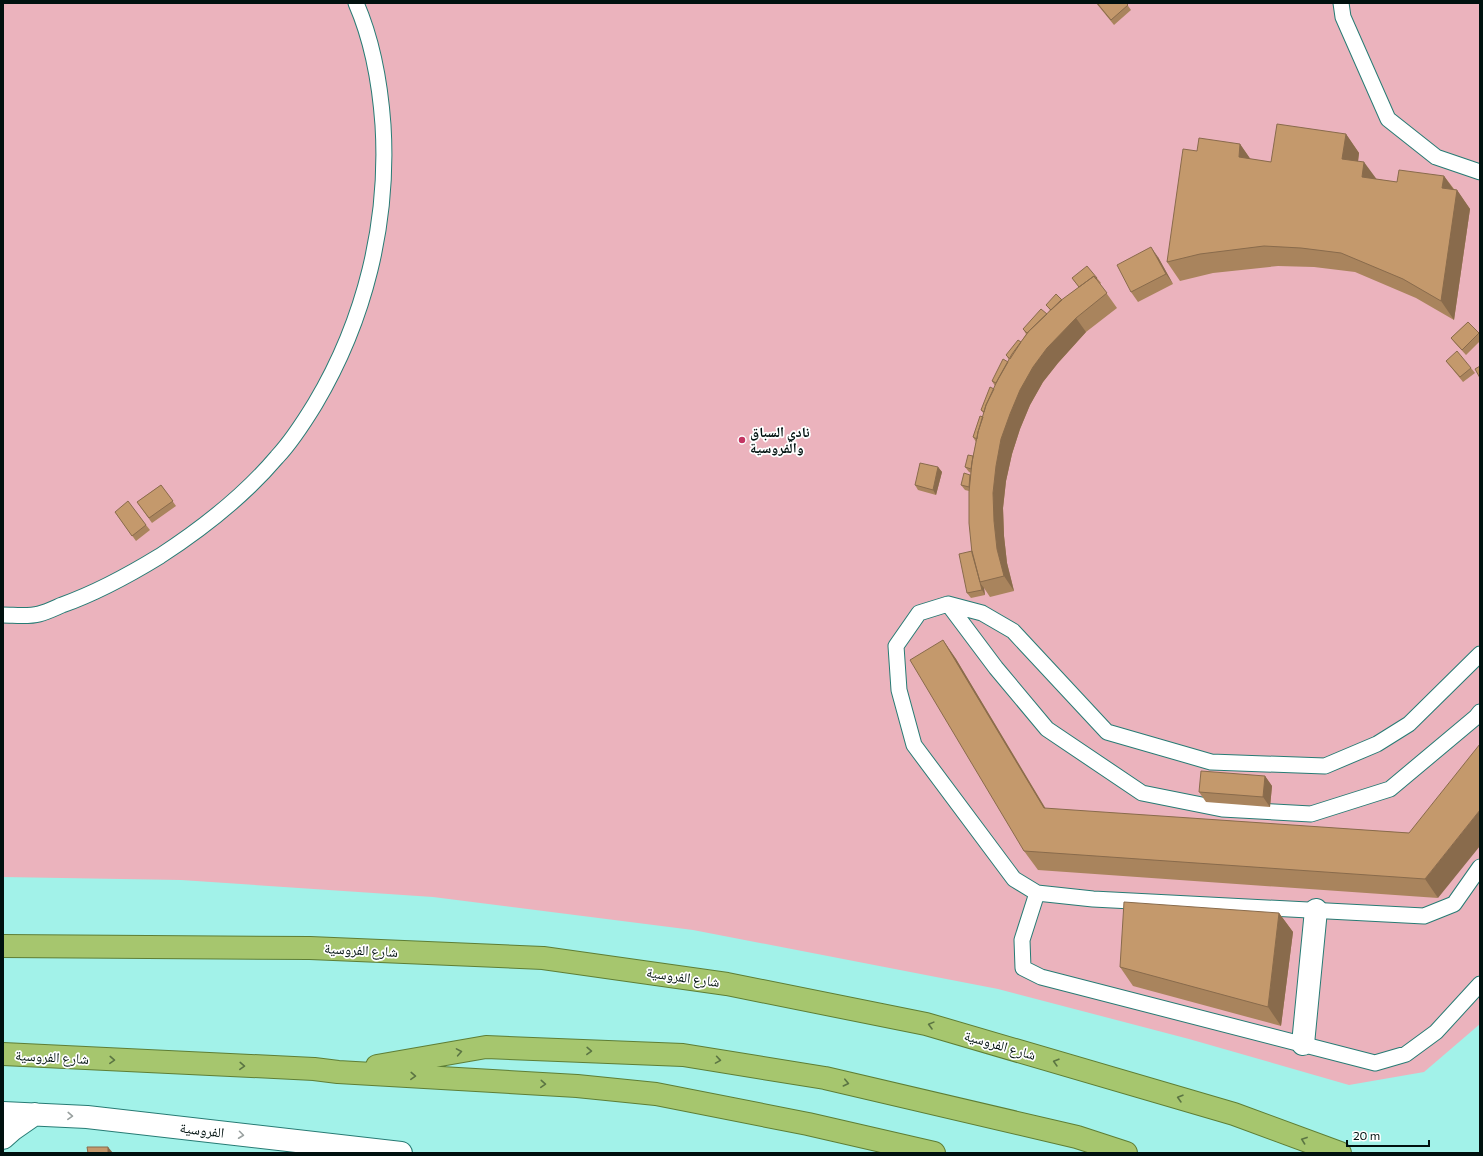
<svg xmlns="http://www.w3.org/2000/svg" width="1483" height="1156" font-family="Commissioner,'Noto Naskh Arabic',sans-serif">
	<rect width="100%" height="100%" fill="#a2f2e9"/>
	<!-- green -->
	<path fill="#ebb3bd" d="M3,3H1480V1024L1424,1072L1349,1085L1189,1039L998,989L693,930L433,897L181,880L3,877Z"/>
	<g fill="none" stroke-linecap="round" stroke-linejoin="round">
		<defs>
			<path id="service" d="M1341,3L1343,17L1388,119L1436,157L1480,172
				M948,604L996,668L1047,729L1142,793L1222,809L1311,814L1390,789L1476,717L1480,712
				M3,615C14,615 28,617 39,614C47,612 55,608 62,605C96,593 129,575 160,556C203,528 244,496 277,457C292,441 304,422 315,404C365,320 389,223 383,125C380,83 373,42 356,3
				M1480,654L1409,724L1377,744L1325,766L1211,762L1107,732L1013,631L982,613L948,604L919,613L896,646L899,690L914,745L1014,879L1037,893L1093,899L1424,916L1454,904L1480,867
				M1037,893L1022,940L1023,968L1041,977L1375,1063L1406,1054L1436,1032L1480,984"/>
			<path id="minor" d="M1303,1044L1316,910
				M3,1113L87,1117L401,1153
				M3,1138L12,1130L35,1114"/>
			<path id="trunk" d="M3,946L310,948L543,958L727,984L926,1024L1234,1114L1340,1153
				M3,1054L314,1069L338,1072L577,1086L656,1094L808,1124L934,1153
				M377,1066L486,1047L683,1055L825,1078L1077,1137L1126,1153"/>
		</defs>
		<!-- service casing -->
		<use href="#service" stroke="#277b74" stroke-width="17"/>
		<!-- minor casing -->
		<use href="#minor" stroke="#277b74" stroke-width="24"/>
		<!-- trunk casing -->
		<use href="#trunk" stroke="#5e7e35" stroke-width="24"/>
		<!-- service -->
		<use href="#service" stroke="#fff" stroke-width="15"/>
		<!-- minor -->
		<use href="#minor" stroke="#fff" stroke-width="22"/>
		<!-- trunk -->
		<use href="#trunk" stroke="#a6c66e" stroke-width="22"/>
	</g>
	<!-- wall -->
	<path fill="#a9845d" d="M1096,3H1126L1131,10L1114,25Z
		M1346,134L1359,153L1358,161L1376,179L1397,182L1444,176L1454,189L1457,190L1470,209L1454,320L1416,298L1355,272L1314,267L1278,266L1213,273L1180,281L1167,262L1197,151L1240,144L1250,159L1271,162Z
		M1158,257L1173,284L1138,302L1131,292Z
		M1072,278H1097L1101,283L1100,284L1117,308L1086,332L1058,363L1043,382L1030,405L1020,429L1012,454L1006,481L1003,508L1004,536L1007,563L1014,591L990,597L984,588L985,595L971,598L967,593L972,551L969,491L965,490L961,485L970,475L971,473L969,472L965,467L973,456L976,442L973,437L984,414L981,410L995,386L992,381L1009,360L1006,355L1021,342L1026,334L1023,329L1047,314L1050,310L1046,305L1062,300L1079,287Z
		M1468,322L1480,334V341L1466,355L1455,343L1451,338Z
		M1446,361L1471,368L1475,373L1463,382Z
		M938,467L942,472L936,495L918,490L915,485Z
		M161,485L176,506L152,523L137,502Z
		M115,512L146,525L150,530L136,541Z
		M943,640L956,659L1046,809L1409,833L1438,898L1038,870L1024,851Z
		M1265,776L1272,786L1270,807L1206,802L1199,792Z
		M1279,913L1293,932L1281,1026L1133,986L1120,967Z"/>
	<!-- shaded-wall -->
	<path fill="#896b4c" d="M1346,134L1359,153L1356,178L1342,159Z
		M1240,144L1254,164L1239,157Z
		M1364,162L1378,181L1362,177Z
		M1444,176L1456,193L1457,190L1470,209L1454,320L1441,301L1442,188Z
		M1151,247L1158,257L1173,284L1166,274Z
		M1076,318L1086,332L1058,363L1043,382L1030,405L1020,429L1012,454L1006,481L1003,508L1004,536L1007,563L1014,591L1004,576L997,549L994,521L993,493L996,466L1001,439L1010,414L1020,390L1033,367L1047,348Z
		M938,467L942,472L936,495L933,490Z
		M980,583L984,588L985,595L982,590Z
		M943,640L956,659L1057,828L1044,808Z
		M1265,776L1272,786L1270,807L1263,797Z
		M1480,810V846L1438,898L1425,879Z
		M1279,913L1293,932L1281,1026L1268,1007Z
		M108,1147L113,1153H108Z"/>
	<!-- building -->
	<path fill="#c4996c" stroke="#896b4c" d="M1097,3H1126L1128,5L1111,20Z
		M1277,124L1346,134L1342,159L1364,162L1362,177L1397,182L1399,170L1444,176L1442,188L1457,190L1441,301L1403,279L1341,253L1301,248L1264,246L1200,254L1167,262L1183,149L1197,151L1199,138L1240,144L1239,157L1271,162Z
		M1151,247L1166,274L1131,292L1117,265Z
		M1087,266L1097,278L1096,279L1094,276L1079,287L1072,278Z
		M1094,276L1107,293L1076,318L1047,348L1033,367L1020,390L1010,414L1001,439L996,466L993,493L994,521L997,549L1004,576L980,582L972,553L969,523V492L972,462L978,432L986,405L998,379L1012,354L1029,331L1060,301Z
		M1056,294L1062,300L1051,310L1046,305Z
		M1041,309L1047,314L1027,333L1023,329Z
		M1468,322L1479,333L1462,350L1451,338Z
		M1018,340L1021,342L1010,359L1006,355Z
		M1457,351L1471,368L1460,377L1446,361Z
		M1003,359L1008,362L996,383L992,381Z
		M1480,366V378L1475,369Z
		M990,387L994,389L986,405L984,412L981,410Z
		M980,416L983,417L978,432L977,439L973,437Z
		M968,455L973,456L971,469L965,467Z
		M920,463L938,467L933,490L915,485Z
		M964,473L970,475L969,487L961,485Z
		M161,485L173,501L149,518L137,502Z
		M128,501L146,525L132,536L115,512Z
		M972,551L982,590L967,593L959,554Z
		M943,640L1044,808L1409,833L1480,744V810L1425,879L1024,851L910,660Z
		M1201,771L1265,776L1263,797L1199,792Z
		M1124,902L1279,913L1268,1007L1120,967Z
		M87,1147H108V1153H88Z"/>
	<!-- one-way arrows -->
	<defs><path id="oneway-chevron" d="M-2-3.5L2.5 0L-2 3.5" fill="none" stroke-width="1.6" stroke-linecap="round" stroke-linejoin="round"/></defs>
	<g stroke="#5b7543">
		<use href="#oneway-chevron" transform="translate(931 1025) rotate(-165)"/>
		<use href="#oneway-chevron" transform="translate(589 1051) rotate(2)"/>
		<use href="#oneway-chevron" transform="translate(459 1052) rotate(-10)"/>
		<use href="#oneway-chevron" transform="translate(112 1060) rotate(3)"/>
		<use href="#oneway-chevron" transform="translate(718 1060) rotate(9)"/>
		<use href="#oneway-chevron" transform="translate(1056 1062) rotate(-164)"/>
		<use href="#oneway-chevron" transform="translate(242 1066) rotate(3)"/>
		<use href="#oneway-chevron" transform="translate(413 1076) rotate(3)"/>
		<use href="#oneway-chevron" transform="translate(846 1083) rotate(13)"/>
		<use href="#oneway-chevron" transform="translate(543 1084) rotate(4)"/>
		<use href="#oneway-chevron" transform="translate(1180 1098) rotate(-164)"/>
		<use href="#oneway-chevron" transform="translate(1304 1140) rotate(-160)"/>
	</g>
	<g stroke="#99a09f">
		<use href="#oneway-chevron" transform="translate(70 1116) rotate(3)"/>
		<use href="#oneway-chevron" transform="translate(241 1135) rotate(7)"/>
	</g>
	<!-- markers -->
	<circle fill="#c33562" stroke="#fff" stroke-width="1.5" cx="742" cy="440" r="4"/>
	<g text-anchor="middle" stroke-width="3.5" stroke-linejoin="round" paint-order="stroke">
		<!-- poi labels -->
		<g font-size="14" font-weight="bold" fill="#00110f" stroke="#fff" text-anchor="start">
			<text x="750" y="437">نادي السباق<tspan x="750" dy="16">والفروسية</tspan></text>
		</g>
		<!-- street labels -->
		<g font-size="14" fill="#00110f" stroke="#fff">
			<text transform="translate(361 950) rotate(3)" y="5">شارع الفروسية</text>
			<text transform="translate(683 977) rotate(8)" y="5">شارع الفروسية</text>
			<text transform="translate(1000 1045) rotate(16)" y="5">شارع الفروسية</text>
			<text transform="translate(52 1057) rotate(3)" y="5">شارع الفروسية</text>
			<text transform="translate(202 1130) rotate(7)" y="5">الفروسية</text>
		</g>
	</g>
	<!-- border -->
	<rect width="1483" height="1156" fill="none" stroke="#00110f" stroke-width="8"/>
	<!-- scale -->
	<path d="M1347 1140v6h82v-6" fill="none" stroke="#00110f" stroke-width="2"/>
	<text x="1353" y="1140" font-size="12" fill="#00110f" stroke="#ffffff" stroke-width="3" paint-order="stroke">20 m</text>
</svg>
